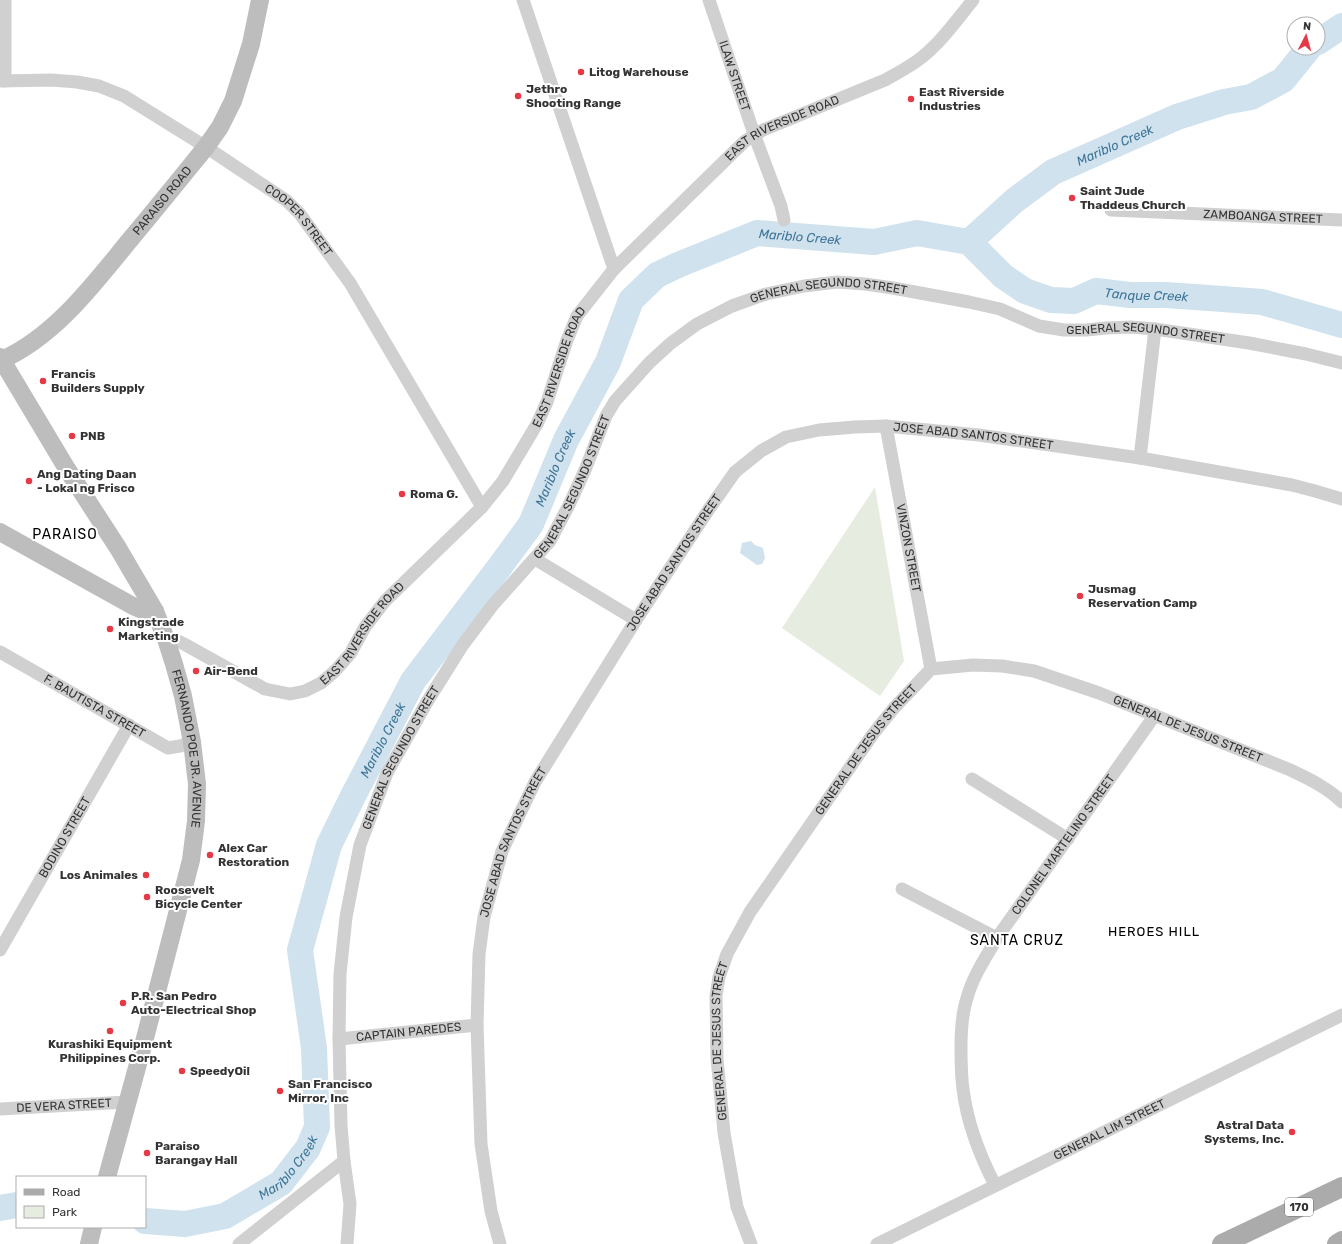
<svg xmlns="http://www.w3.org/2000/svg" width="1342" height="1244" font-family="Rubik,sans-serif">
	<rect width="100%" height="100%" fill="#fff"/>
	<!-- green -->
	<path fill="#e6ecdf" d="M875,487L904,661L880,696L782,628Z"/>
	<!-- water -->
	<path fill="#cfe2ee" d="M751,541L755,545L763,548L765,558L762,564L757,565L740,553L742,543Z"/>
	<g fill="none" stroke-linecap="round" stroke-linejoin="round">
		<!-- river -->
		<g stroke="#cfe2ee" stroke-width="26">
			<path d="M1318,42L1342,26"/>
			<path id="s1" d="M969,242L1014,201L1053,172L1177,117L1224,102L1251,97L1283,80L1309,48"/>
			<path id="s2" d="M969,242L1003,276L1025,291L1051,300L1074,301L1096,291L1130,295H1165L1209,298L1262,302L1342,325"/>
			<path d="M0,1208L17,1205"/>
			<path id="s3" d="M145,1221L185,1224L225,1216L281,1183L308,1148L317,1127L314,1048L300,950L329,845L352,798L413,681L501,565L531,524L566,440L608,362L631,300L657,275L678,265L757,233L874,242L917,233L969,242"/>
		</g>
		<!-- street -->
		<g stroke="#d0d0d0" stroke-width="13">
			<path d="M523,0L614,269"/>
			<path id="s4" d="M709,0L754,134L781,206L784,220"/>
			<path id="s5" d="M0,81L51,80L77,82L99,86L124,96L206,147L287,201L300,214L350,283L482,507"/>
			<path d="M5,81V0"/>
			<path id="s6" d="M1111,210L1342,220"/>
			<path id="s7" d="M886,426L931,669"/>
			<path d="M1140,458L1155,329"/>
			<path d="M535,559L636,620"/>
			<path id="s8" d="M166,639L178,641L184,644L265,689L290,694L305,691L321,683L335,671L350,654L365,627L385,601L482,507L503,481L537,424L547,402L567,340L577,316L614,269L745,141L763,130L885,80C896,74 907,68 917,61C939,45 956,21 973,0"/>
			<path id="s9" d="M0,652L168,748L180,746L192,742"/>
			<path d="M972,779L1068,839"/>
			<path d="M902,889L997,938"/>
			<path id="s10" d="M0,950L129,725"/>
			<path id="s11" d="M339,1039L477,1025"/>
			<path id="s12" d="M0,1109L127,1102"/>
			<path id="s13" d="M995,1185C980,1156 967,1122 963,1089C961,1075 961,1061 961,1047C961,1031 962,1013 967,998C973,976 986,957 997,938L1155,715"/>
			<path d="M239,1244L344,1161"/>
			<path id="s14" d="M347,1244L350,1204L344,1161L341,1125L339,1039L340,974L346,917L360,845L387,773L427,702L462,646L492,606L550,541L569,505L585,470L606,416L615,401L650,362L671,343L697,324L732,306L766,294L804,286L837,282L865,284L893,288L969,302L1000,309L1039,326L1064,330H1086L1106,328L1131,327L1155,329L1249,343L1306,354L1342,363"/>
			<path id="s15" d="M500,1244L491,1211L481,1144L477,1025L479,954L484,917L502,851L535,782L636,620L709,509L735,472L761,451L786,437L819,430L855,427L886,426L979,435L1140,458L1292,485L1315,491L1342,499"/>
			<path id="s16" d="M751,1244L737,1207L724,1133L717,1058L716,996L719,977L727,954L750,912L873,734L894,708L931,669L973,665L1002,666L1034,671L1099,693L1288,769C1307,778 1327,787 1342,802"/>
			<path id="s17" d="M877,1244L1342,1015"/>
		</g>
		<!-- secondary -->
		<g stroke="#bdbdbd" stroke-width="18">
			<path id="s18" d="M0,357L67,469L118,548L155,611L166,639L174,664L183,696L192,742L197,784L196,821L191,860L144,1042L107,1177"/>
			<path id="s19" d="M2,360C55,336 93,285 129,241C155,210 180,179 206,147L220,127L233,101L251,44L260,0"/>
			<path d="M0,532L133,606L147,612L155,611"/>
			<path d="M89,1244L93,1227"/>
		</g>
		<!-- primary -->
		<path stroke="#ababab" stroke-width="20" d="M1222,1244L1342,1187
			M1337,1244L1342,1241"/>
	</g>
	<!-- markers -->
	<g fill="#e63946" stroke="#fff" stroke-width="1.5">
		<circle cx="581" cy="72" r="4"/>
		<circle cx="518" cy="96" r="4"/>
		<circle cx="911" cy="99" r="4"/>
		<circle cx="1072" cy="198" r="4"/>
		<circle cx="43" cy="381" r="4"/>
		<circle cx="72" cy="436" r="4"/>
		<circle cx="29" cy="481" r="4"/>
		<circle cx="402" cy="494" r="4"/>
		<circle cx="1080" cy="596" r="4"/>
		<circle cx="110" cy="629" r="4"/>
		<circle cx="196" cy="671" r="4"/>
		<circle cx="210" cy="855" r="4"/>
		<circle cx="146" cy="875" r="4"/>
		<circle cx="147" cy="897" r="4"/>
		<circle cx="123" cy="1003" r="4"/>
		<circle cx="110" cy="1031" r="4"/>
		<circle cx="182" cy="1071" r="4"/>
		<circle cx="280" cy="1091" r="4"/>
		<circle cx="1292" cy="1132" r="4"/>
		<circle cx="147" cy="1153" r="4"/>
	</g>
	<g text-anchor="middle" stroke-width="4" stroke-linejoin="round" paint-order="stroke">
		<!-- shield labels -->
		<rect fill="#fff" stroke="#707070" stroke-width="1" x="1285" y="1198" width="28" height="18" rx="3"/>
		<g font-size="11" font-weight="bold" fill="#333">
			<text x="1299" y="1211">170</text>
		</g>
		<!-- poi labels -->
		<g font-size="12" font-weight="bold" fill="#333" stroke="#fff" text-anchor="start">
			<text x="589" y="76">Litog Warehouse</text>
			<text x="526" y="93">Jethro<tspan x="526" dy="14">Shooting Range</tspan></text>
			<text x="919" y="96">East Riverside<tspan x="919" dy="14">Industries</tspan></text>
			<text x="1080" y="195">Saint Jude<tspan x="1080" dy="14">Thaddeus Church</tspan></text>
			<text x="51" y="378">Francis<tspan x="51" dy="14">Builders Supply</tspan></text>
			<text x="80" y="440">PNB</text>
			<text x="37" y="478">Ang Dating Daan<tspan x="37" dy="14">- Lokal ng Frisco</tspan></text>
			<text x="410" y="498">Roma G.</text>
			<text x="1088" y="593">Jusmag<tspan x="1088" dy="14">Reservation Camp</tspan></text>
			<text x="118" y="626">Kingstrade<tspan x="118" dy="14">Marketing</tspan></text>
			<text x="204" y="675">Air-Bend</text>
			<text x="218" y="852">Alex Car<tspan x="218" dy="14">Restoration</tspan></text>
			<text x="138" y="879" text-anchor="end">Los Animales</text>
			<text x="155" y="894">Roosevelt<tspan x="155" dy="14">Bicycle Center</tspan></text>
			<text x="131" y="1000">P.R. San Pedro<tspan x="131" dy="14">Auto-Electrical Shop</tspan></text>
			<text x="110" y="1048" text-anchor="middle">Kurashiki Equipment<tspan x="110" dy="14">Philippines Corp.</tspan></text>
			<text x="190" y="1075">SpeedyOil</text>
			<text x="288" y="1088">San Francisco<tspan x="288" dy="14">Mirror, Inc</tspan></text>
			<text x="1284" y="1129" text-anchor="end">Astral Data<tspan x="1284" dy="14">Systems, Inc.</tspan></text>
			<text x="155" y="1150">Paraiso<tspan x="155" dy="14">Barangay Hall</tspan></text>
		</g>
		<!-- street labels -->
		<g font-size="12" fill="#333" stroke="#fff">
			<text dy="4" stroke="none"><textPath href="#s4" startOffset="80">ILAW STREET</textPath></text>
			<text dy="4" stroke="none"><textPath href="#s8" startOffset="907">EAST RIVERSIDE ROAD</textPath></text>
			<text dy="4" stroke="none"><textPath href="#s19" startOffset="228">PARAISO ROAD</textPath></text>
			<text dy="4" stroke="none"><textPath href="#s6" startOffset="152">ZAMBOANGA STREET</textPath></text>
			<text dy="4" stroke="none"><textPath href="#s5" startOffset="342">COOPER STREET</textPath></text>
			<text dy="4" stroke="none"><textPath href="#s14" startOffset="1169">GENERAL SEGUNDO STREET</textPath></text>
			<text dy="4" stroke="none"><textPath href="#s14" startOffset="1493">GENERAL SEGUNDO STREET</textPath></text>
			<text dy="4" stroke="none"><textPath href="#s8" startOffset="571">EAST RIVERSIDE ROAD</textPath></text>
			<text dy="4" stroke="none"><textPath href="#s15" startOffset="1094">JOSE ABAD SANTOS STREET</textPath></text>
			<text dy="4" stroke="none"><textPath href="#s14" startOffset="821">GENERAL SEGUNDO STREET</textPath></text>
			<text dy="4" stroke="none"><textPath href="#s7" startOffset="124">VINZON STREET</textPath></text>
			<text dy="4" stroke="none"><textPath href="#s15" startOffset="734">JOSE ABAD SANTOS STREET</textPath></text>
			<text dy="4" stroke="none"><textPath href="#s8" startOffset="235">EAST RIVERSIDE ROAD</textPath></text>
			<text dy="4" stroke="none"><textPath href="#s9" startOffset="109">F. BAUTISTA STREET</textPath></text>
			<text dy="4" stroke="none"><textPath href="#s16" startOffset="915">GENERAL DE JESUS STREET</textPath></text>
			<text dy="4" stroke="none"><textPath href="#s18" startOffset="440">FERNANDO POE JR. AVENUE</textPath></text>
			<text dy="4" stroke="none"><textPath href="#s16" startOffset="543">GENERAL DE JESUS STREET</textPath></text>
			<text dy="4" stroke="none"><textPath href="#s14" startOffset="498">GENERAL SEGUNDO STREET</textPath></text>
			<text dy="4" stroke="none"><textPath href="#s10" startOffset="130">BODINO STREET</textPath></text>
			<text dy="4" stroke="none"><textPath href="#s15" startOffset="410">JOSE ABAD SANTOS STREET</textPath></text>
			<text dy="4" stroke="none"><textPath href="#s13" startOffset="375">COLONEL MARTELINO STREET</textPath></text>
			<text dy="4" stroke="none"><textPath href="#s11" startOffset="70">CAPTAIN PAREDES</textPath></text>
			<text dy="4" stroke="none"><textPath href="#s16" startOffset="207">GENERAL DE JESUS STREET</textPath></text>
			<text dy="4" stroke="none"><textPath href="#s12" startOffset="64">DE VERA STREET</textPath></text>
			<text dy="4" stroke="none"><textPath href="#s17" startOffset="259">GENERAL LIM STREET</textPath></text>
		</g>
		<!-- water labels -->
		<g font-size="13" font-style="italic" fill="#3f7597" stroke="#fff">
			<text dy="5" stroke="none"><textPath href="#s1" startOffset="177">Mariblo Creek</textPath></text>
			<text dy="5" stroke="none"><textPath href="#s3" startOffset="1314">Mariblo Creek</textPath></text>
			<text dy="5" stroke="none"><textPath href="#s2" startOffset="200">Tanque Creek</textPath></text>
			<text dy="5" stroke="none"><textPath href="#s3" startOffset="942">Mariblo Creek</textPath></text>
			<text dy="5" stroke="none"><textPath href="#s3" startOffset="618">Mariblo Creek</textPath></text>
			<text dy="5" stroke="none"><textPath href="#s3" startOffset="162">Mariblo Creek</textPath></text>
		</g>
		<!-- neighbourhood labels -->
		<g font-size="13" letter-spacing="1" fill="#000" stroke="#fff">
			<text x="1154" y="936">HEROES HILL</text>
		</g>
		<!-- quarter labels -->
		<g font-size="14" letter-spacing="1" fill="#000" stroke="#fff">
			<text x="65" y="539">PARAISO</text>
			<text x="1017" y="945">SANTA CRUZ</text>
		</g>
	</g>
	<!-- legend -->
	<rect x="16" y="1176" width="130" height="52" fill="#ffffff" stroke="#adadad"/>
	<rect x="24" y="1189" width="20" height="6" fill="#ababab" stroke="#adadad"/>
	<text x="52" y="1196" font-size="12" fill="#333333">Road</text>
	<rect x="24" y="1206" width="20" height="12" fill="#e6ecdf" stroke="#adadad"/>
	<text x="52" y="1216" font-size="12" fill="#333333">Park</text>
	<!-- north arrow -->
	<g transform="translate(1306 36) rotate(6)"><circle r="19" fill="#ffffff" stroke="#adadad"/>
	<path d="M0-3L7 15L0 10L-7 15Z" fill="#e63946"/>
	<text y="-6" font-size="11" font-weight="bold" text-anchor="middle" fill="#333333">N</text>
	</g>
</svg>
